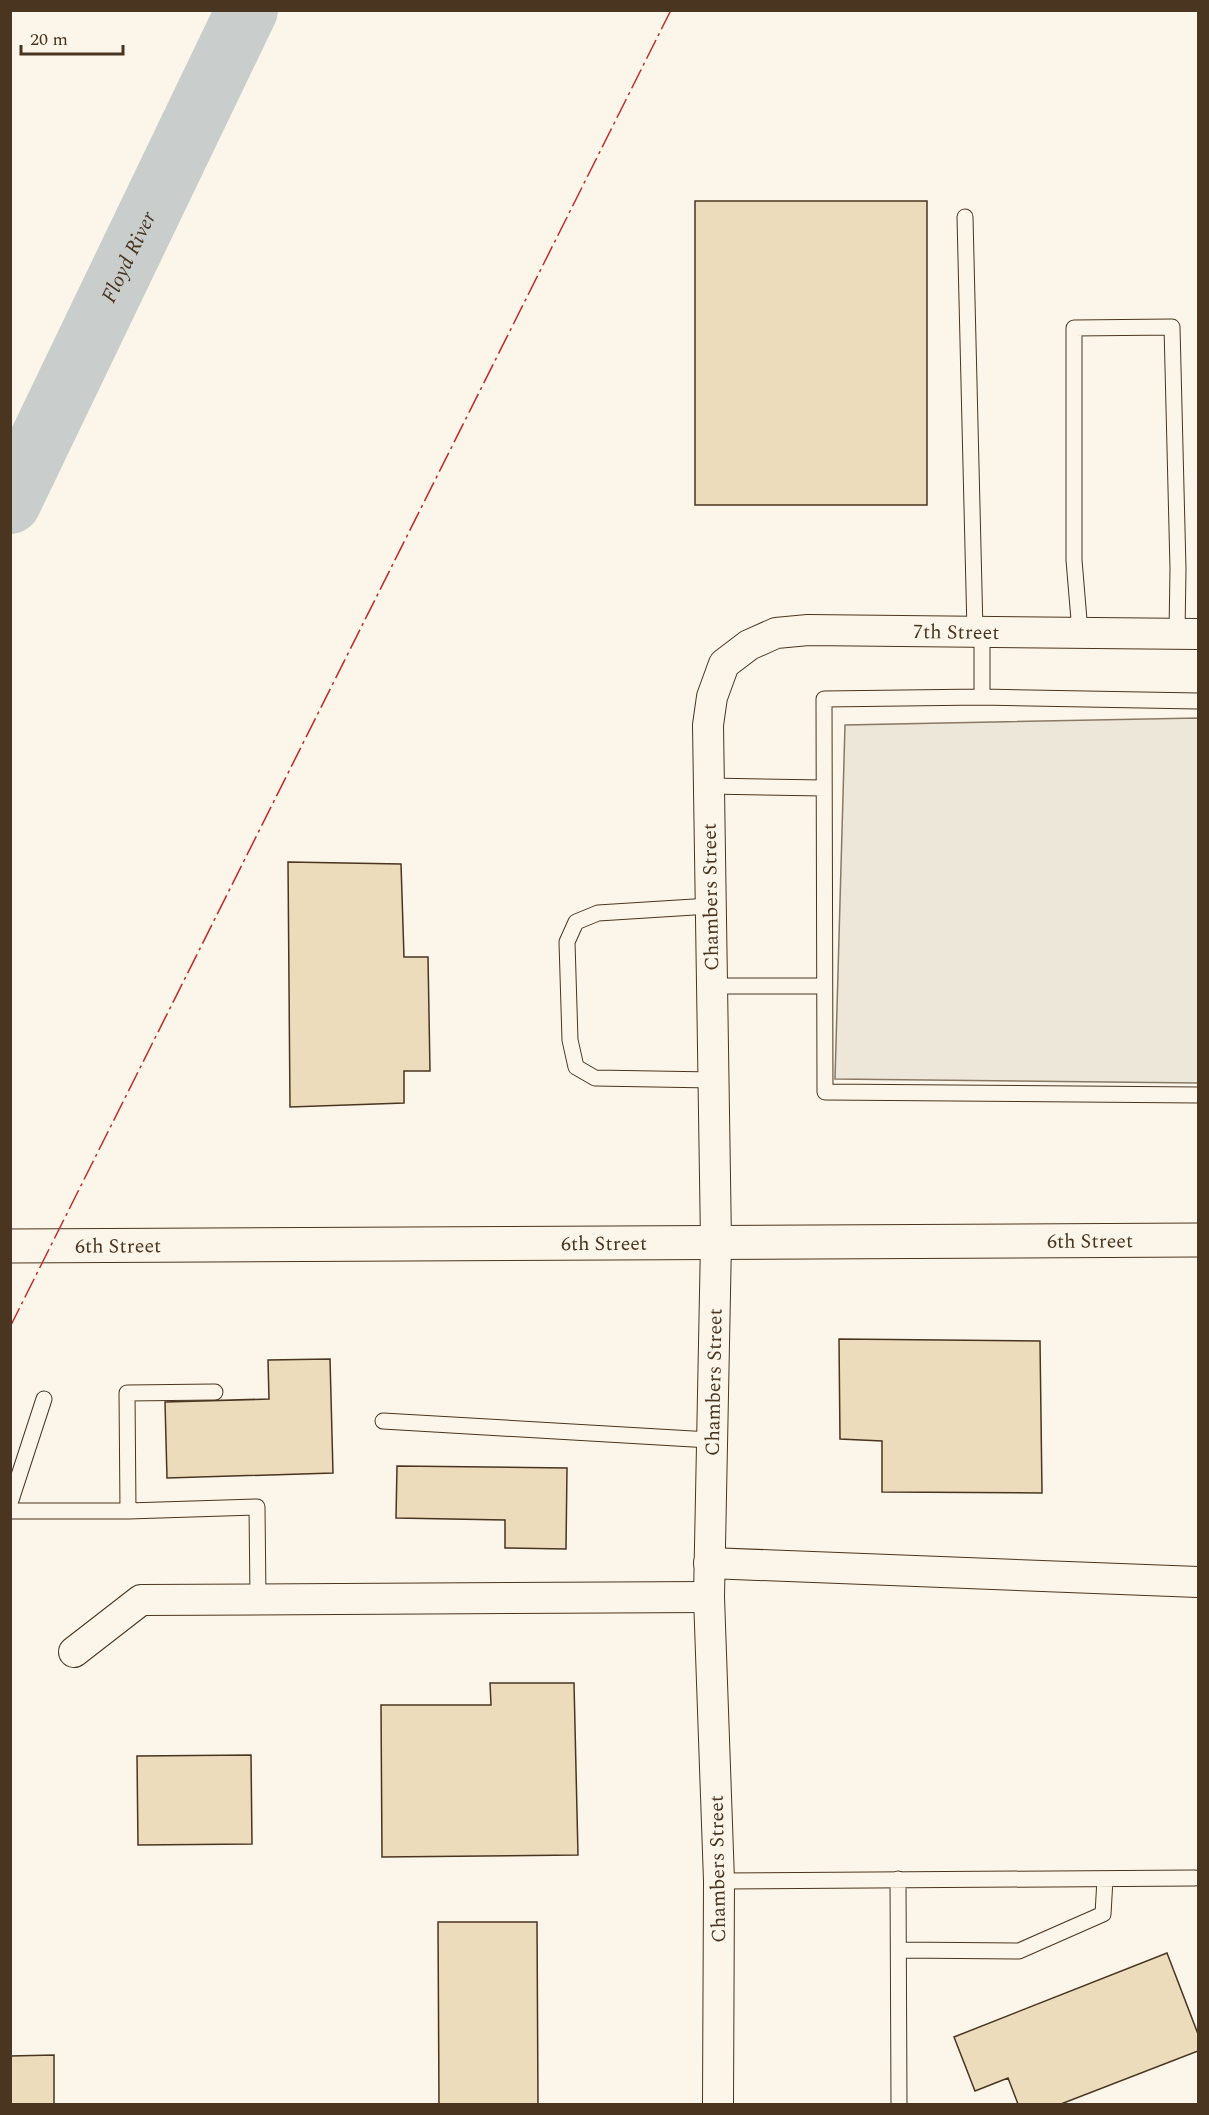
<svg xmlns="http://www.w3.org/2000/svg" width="1209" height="2115" font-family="Spectral,serif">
	<rect width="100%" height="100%" fill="#fbf6e9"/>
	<!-- parking -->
	<path fill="#ede7d9" stroke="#887966" stroke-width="1.5" d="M1198,718V1083L835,1079L845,725Z"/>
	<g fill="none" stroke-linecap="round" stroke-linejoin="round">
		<!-- river -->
		<path stroke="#c9cecd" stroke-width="62" id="s1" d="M10,503L247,10"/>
	</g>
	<!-- building -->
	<path fill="#ecdcbc" stroke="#4a3520" stroke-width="1.5" d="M695,201H927V505H695Z
		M288,862L401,864L404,957H428L430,1071H404V1103L290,1107Z
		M839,1339L1040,1341L1042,1493L882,1492V1441L840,1439Z
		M330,1359L333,1473L167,1478L165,1402L269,1399L268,1360Z
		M397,1466L567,1468L566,1549L505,1548V1520L396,1518Z
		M490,1683H574L578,1855L382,1857L381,1705H491Z
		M251,1755L252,1844L138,1845L137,1756Z
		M438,1922H537L538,2104H439Z
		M1167,1953L1198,2034V2051L1061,2104H1018L1008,2078L975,2091L954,2037Z
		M54,2055V2104H10V2056Z"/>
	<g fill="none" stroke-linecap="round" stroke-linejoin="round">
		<defs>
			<path id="lane" d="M965,217L975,631
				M982,631V697
				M1080,632L1074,560V328L1172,327L1178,569L1177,633
				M1198,701L982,697L824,699L825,1092L1198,1095
				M708,786L824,788
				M710,906L598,913L576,922L567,942L570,1040L576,1067L595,1078L713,1080
				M711,986H824
				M383,1421L710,1440
				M10,1503L44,1399
				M10,1511H128L257,1507L258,1599
				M128,1511L127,1393L215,1392
				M898,1879L899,2104
				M719,1881L1195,1878
				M899,1950L1019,1951L1103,1914L1105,1879"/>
			<g id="street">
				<path d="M709,1563L1198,1582"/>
				<path d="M74,1652L141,1600L709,1597"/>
				<path id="s2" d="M718,2104L719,1881L709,1597L716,1242L708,725L712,697L724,664L749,645L776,633L808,630L1198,634"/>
			</g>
			<g id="secondary">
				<path id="s3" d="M10,1246L1198,1240"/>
			</g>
		</defs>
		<!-- lane casing -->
		<use href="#lane" stroke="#4a3520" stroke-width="17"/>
		<!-- street casing -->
		<use href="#street" stroke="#4a3520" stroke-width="32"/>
		<!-- secondary casing -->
		<use href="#secondary" stroke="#4a3520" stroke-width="35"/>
		<!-- lane -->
		<use href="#lane" stroke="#fbf6e9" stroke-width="15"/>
		<!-- street -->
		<use href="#street" stroke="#fbf6e9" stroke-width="30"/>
		<!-- secondary -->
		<use href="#secondary" stroke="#fbf6e9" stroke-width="33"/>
		<!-- power -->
		<path stroke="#c62828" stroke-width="1.5" stroke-dasharray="21 4.5 3 4.5" stroke-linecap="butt" d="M10,1327L671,10"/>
	</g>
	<g text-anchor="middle" stroke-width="4.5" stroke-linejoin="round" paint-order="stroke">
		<!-- street labels -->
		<g font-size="20" fill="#4a3520" stroke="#fbf6e9">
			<text dy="7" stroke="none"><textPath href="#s2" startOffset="1684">7th Street</textPath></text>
			<text transform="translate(710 897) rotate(-91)" y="7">Chambers Street</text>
			<text dy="7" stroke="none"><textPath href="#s3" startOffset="1080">6th Street</textPath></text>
			<text dy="7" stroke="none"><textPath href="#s3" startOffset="594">6th Street</textPath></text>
			<text dy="7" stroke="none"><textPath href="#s3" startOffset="108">6th Street</textPath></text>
			<text dy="7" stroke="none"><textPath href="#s2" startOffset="722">Chambers Street</textPath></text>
			<text transform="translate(717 1869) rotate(-91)" y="7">Chambers Street</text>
		</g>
		<!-- water labels -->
		<g font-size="21" font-style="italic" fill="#4a3520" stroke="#fbf6e9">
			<text dy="7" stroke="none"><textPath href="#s1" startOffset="273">Floyd River</textPath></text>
		</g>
	</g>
	<!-- border -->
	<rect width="1209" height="2115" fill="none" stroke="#4a3520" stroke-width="24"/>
	<!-- scale -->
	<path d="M21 45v9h102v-9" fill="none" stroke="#4a3520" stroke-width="3"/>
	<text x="30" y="45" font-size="18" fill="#4a3520" stroke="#fbf6e9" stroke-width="4.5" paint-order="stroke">20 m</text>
</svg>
